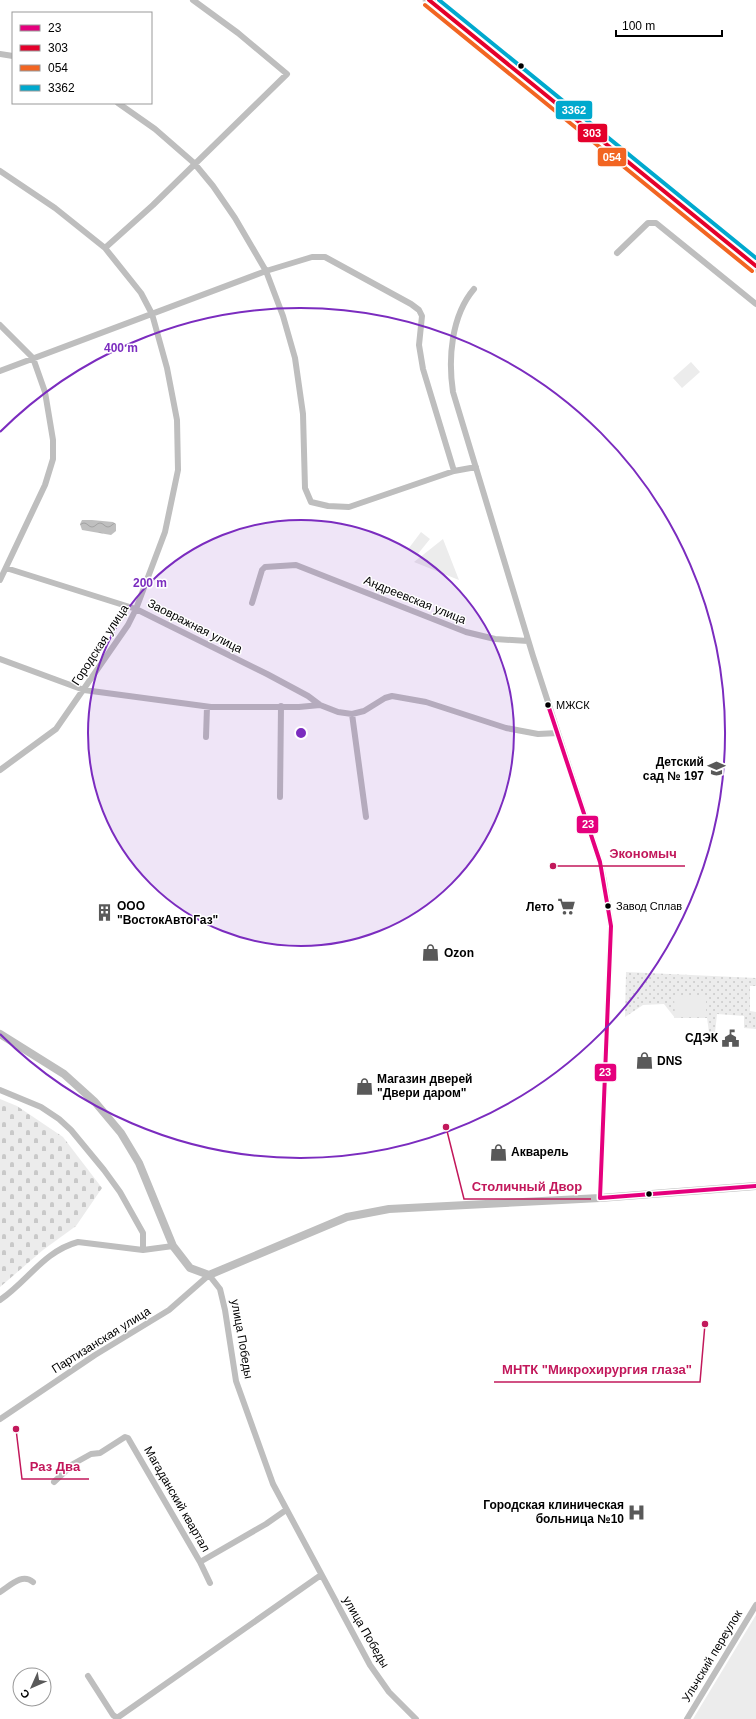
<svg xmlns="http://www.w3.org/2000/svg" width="756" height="1719" font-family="Helvetica,sans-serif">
	<defs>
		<pattern id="grass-dots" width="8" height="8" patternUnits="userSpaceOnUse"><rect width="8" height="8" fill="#ececec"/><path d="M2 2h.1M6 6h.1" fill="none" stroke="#c9c9c9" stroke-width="1.8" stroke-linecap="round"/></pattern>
		<pattern id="cemetery-stones" width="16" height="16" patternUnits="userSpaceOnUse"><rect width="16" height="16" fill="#ececec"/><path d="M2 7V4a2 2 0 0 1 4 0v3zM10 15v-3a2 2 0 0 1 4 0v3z" fill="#c9c9c9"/></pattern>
		<pattern id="water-waves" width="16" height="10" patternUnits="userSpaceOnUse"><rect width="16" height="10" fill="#bfbfbf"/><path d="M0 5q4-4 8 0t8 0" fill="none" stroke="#a2a2a2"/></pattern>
	</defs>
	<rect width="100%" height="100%" fill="#fff"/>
	<!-- grass -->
	<path fill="url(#grass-dots)" d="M626,972L756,978V986H750V1011L756,1012V1029L744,1028V1016L717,1014L715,1033L709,1032L707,1018H675L664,1004L643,1005L625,1017Z"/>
	<!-- cemetery -->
	<path fill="url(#cemetery-stones)" d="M0,1099L17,1106L63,1137L102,1188L76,1226L43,1250L0,1287Z"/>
	<!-- park -->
	<path fill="#ececec" d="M691,362L700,372L682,388L673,378Z
		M421,532L430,539L417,555L409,548Z
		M443,539L459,580L414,562Z
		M674,997H706V1016L675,1017Z
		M756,1615V1719H693Z"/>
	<!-- water -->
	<path fill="url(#water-waves)" d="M82,520H92L113,522L116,524V531L111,535L82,530L80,524Z"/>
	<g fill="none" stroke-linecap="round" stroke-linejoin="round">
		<defs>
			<path id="trunk" d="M429,0L756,266"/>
		</defs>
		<!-- trunk casing -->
		<use href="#trunk" stroke="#dbdbdb" stroke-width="13"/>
		<!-- minor -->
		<path stroke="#bebebe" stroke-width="6" d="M0,54L13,56
			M118,103L155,129L194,163L213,186L235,218L266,271L283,316L295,358L303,414L305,488L311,502L328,506L349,507L454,471L476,467
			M0,171L55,208L105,248L141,293L152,314L167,368L177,420L178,470L165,532L136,609L128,625L56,729L0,770
			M105,248L153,205L287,74L238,33L193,0
			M617,253L648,223H656L756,304
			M474,289C451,316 448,359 453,392L533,656L600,862L604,881L611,926L600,1198
			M0,325L33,358L45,392L53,440V459L45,485L0,580
			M0,371L266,271L312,257H325L411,304L419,310L422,316L419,345L423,369L454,471
			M6,568L136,609L267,674L308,696L320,705L338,712L352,714L364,711L385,698L392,696L426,702L506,728L538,734L558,733
			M252,603L262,570L265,567L296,565L466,632L495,639L528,641
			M0,659L84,690L211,707H299L320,705
			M352,714L366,817
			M206,737L207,707
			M280,797L281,706
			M0,1090L41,1107L59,1119L71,1130L104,1170L120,1192L143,1233V1250
			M0,1300C27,1282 44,1251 78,1242L143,1250L173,1246
			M0,1419L95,1355L169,1310L209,1275L220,1289L225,1310L236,1381L273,1484L370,1665L389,1692L416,1719
			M54,1482L73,1464L91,1454L100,1453L125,1437L128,1438L200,1562L266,1524L286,1510
			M200,1562L210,1583
			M0,1592C11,1585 22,1573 33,1582
			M88,1676L113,1715L117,1718L321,1575
			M687,1719L756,1605"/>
		<!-- tertiary -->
		<path stroke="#bebebe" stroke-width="8" d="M0,1034L64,1074L95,1102L121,1133L139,1163L173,1246L190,1268L209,1275L347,1217L389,1209L600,1198L756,1186"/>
		<!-- trunk -->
		<use href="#trunk" stroke="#bebebe" stroke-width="11"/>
		<defs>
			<path id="bus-1" d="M548,705L600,862L611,926L600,1198
				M600,1198L756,1186"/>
			<path id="bus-2" d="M429,0L756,266"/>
			<path id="bus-3" d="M425,5L752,271"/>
			<path id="bus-4" d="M439,0L756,258"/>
		</defs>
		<!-- bus-1 casing -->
		<use href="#bus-1" stroke="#fff" stroke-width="7"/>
		<!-- bus-2 casing -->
		<use href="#bus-2" stroke="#fff" stroke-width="7"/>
		<!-- bus-3 casing -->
		<use href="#bus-3" stroke="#fff" stroke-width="7"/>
		<!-- bus-4 casing -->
		<use href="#bus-4" stroke="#fff" stroke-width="7"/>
		<!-- bus-1 -->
		<use href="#bus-1" stroke="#e5007d" stroke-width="4"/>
		<!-- bus-2 -->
		<use href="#bus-2" stroke="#e4002b" stroke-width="4"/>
		<!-- bus-3 -->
		<use href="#bus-3" stroke="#f26522" stroke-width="4"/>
		<!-- bus-4 -->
		<use href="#bus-4" stroke="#00a9ce" stroke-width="4"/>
	</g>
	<!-- distance rings -->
	<circle cx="301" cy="733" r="213" fill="#7b2cbf" fill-opacity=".12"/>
	<g fill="none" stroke="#7b2cbf" stroke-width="2">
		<circle cx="301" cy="733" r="213"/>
		<path d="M0 432A425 425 0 1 1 0 1034"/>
	</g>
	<!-- icons -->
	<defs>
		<symbol id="school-bare" viewBox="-9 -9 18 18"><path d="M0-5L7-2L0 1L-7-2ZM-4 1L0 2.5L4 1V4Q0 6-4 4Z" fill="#595959" stroke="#fff" stroke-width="2.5" paint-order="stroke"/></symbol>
		<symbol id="supermarket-bare" viewBox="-9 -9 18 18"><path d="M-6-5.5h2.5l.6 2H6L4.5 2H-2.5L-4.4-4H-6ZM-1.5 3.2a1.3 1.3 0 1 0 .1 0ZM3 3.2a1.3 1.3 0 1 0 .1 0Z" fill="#595959" stroke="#fff" stroke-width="2.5" paint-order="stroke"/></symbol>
		<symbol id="building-bare" viewBox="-9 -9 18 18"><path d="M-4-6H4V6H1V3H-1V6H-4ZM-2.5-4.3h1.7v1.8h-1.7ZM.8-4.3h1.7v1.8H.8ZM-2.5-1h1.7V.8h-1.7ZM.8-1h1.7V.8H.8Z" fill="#595959" stroke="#fff" stroke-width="2.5" paint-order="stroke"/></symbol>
		<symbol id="shop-bare" viewBox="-9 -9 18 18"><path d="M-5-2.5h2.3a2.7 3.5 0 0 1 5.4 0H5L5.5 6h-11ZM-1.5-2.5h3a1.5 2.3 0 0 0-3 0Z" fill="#595959" stroke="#fff" stroke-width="2.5" paint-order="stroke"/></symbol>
		<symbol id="civic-bare" viewBox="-9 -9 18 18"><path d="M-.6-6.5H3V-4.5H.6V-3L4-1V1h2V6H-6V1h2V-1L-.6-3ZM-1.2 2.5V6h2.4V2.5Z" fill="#595959" stroke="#fff" stroke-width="2.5" paint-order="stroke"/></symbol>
		<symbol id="hospital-bare" viewBox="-9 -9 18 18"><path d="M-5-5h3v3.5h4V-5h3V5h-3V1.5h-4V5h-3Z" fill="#595959" stroke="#fff" stroke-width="2.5" paint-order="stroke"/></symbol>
	</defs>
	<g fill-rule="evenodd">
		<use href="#school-bare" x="704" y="756" width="25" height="25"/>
		<use href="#supermarket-bare" x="554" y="894" width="25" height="25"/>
		<use href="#building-bare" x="92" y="900" width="25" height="25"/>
		<use href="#shop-bare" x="418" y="940" width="25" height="25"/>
		<use href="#civic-bare" x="718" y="1026" width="25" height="25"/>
		<use href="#shop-bare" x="632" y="1048" width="25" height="25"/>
		<use href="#shop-bare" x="352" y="1074" width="25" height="25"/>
		<use href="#shop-bare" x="486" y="1140" width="25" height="25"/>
		<use href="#hospital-bare" x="624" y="1500" width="25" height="25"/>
	</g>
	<!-- markers -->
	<g fill="#000" stroke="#fff" stroke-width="1.5">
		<circle cx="521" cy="66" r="3.5"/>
		<circle cx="548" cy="705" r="3.5"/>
		<circle cx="608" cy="906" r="3.5"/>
		<circle cx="649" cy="1194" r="3.5"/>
	</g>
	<g text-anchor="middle" stroke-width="3" stroke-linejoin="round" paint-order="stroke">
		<!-- bus labels -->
		<g font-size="11" fill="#000" stroke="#fff" text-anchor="start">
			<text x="556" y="709">МЖСК</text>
			<text x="616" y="910">Завод Сплав</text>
		</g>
		<!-- street labels -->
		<g font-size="12" fill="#000" stroke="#fff">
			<text transform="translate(415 600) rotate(22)" y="4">Андреевская улица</text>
			<text transform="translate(195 626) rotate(27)" y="4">Заовражная улица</text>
			<text transform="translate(100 645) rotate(-57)" y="4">Городская улица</text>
			<text transform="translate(242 1339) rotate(80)" y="4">улица Победы</text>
			<text transform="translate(101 1340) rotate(-32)" y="4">Партизанская улица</text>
			<text transform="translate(177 1499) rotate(60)" y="4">Магаданский квартал</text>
			<text transform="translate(366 1632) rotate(60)" y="4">улица Победы</text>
			<text transform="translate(712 1656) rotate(-59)" y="4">Ульчский переулок</text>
		</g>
		<!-- poi labels -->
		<g font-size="12" font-weight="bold" fill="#000" stroke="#fff" text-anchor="start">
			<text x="704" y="766" text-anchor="end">Детский<tspan x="704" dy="14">сад № 197</tspan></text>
			<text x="117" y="910">ООО<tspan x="117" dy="14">"ВостокАвтоГаз"</tspan></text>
			<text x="554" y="911" text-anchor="end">Лето</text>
			<text x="444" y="957">Ozon</text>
			<text x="718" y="1042" text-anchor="end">СДЭК</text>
			<text x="657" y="1065">DNS</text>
			<text x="377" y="1083">Магазин дверей<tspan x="377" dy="14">"Двери даром"</tspan></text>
			<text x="511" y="1156">Акварель</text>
			<text x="624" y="1509" text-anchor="end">Городская клиническая<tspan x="624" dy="14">больница №10</tspan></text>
		</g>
	</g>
	<circle cx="301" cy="733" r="6" fill="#7b2cbf" stroke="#fff" stroke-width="2"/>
	<g font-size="12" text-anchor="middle" font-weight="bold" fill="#7b2cbf" stroke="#fff" stroke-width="3" stroke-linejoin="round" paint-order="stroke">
		<text x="121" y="352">400 m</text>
		<text x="150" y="587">200 m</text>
	</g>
	<!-- callouts -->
	<path fill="none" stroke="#c2185b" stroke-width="1.5" d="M553 866L602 866H685M446 1127L464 1199H591M705 1324L700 1382H494M16 1429L22 1479H89"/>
	<g fill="#c2185b" stroke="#fff" stroke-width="1.5">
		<circle cx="553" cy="866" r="4"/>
		<circle cx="446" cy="1127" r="4"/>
		<circle cx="705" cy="1324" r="4"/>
		<circle cx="16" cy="1429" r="4"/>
	</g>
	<g font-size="13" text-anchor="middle" font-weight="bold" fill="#c2185b" stroke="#fff" stroke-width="3" stroke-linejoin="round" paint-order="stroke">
		<text x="643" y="858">Экономыч</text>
		<text x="527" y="1191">Столичный Двор</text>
		<text x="597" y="1374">МНТК "Микрохирургия глаза"</text>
		<text x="55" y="1471">Раз Два</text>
	</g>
	<g stroke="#fff" stroke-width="1.5">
		<rect x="555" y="100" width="38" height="20" rx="4" fill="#00a9ce"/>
		<rect x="577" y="123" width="31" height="20" rx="4" fill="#e4002b"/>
		<rect x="597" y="147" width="30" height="20" rx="4" fill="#f26522"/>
		<rect x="576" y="815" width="23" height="19" rx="4" fill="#e5007d"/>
		<rect x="594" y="1063" width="23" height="19" rx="4" fill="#e5007d"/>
	</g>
	<g font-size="11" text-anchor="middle" font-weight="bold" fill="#fff">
		<text x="574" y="114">3362</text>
		<text x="592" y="137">303</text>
		<text x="612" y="161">054</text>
		<text x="588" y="828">23</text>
		<text x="605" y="1076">23</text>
	</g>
	<!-- legend -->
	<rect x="12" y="12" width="140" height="92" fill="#ffffff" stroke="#999999"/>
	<rect x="20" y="25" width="20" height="6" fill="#e5007d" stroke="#999999"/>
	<text x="48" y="32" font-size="12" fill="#000000">23</text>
	<rect x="20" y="45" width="20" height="6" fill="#e4002b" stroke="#999999"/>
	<text x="48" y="52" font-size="12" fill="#000000">303</text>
	<rect x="20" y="65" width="20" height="6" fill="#f26522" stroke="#999999"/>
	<text x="48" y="72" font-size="12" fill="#000000">054</text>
	<rect x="20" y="85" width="20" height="6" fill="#00a9ce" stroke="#999999"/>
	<text x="48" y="92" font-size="12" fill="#000000">3362</text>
	<!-- north arrow -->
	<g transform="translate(32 1687) rotate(225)"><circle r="19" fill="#ffffff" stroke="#999999"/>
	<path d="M0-3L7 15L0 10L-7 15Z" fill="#595959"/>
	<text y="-6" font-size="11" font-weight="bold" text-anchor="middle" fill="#000000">С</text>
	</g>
	<!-- scale -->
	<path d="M616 30v6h106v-6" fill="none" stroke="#000000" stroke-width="2"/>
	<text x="622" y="30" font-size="12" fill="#000000" stroke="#ffffff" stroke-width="3" paint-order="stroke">100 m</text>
</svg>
